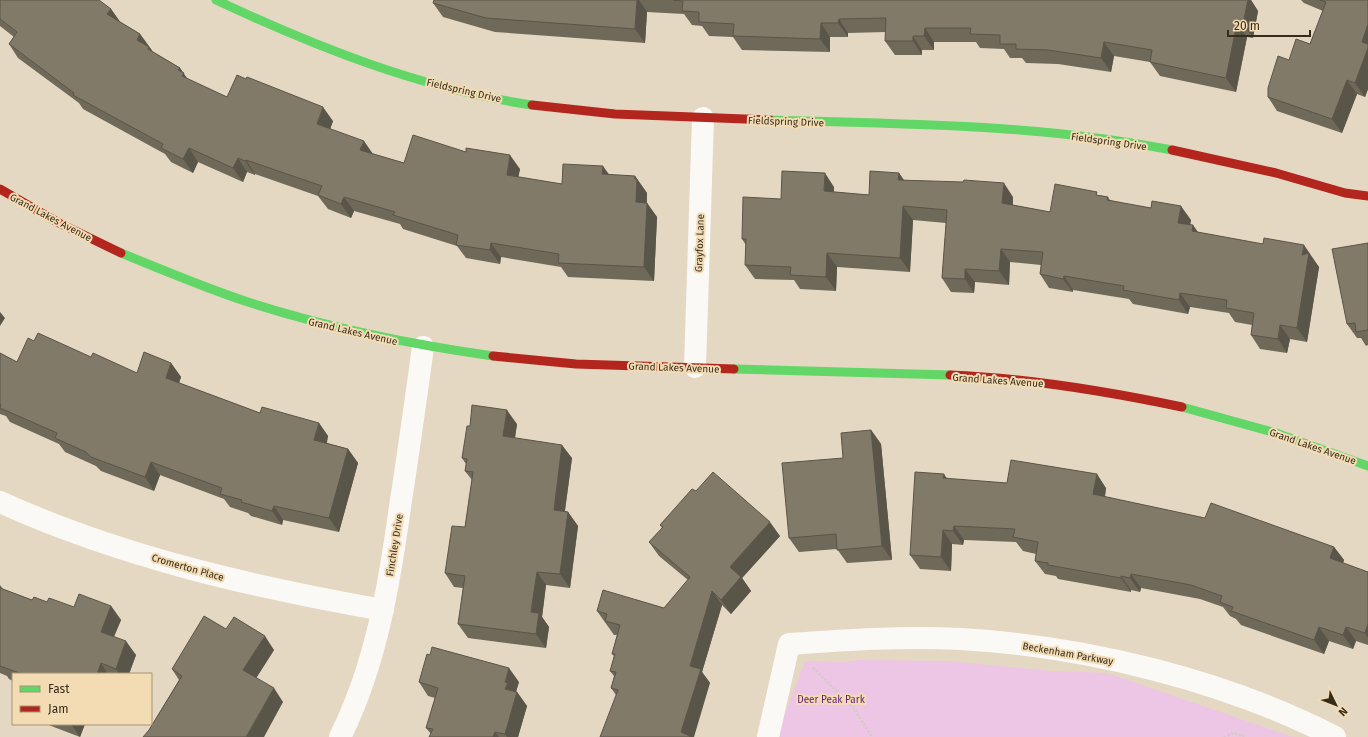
<svg xmlns="http://www.w3.org/2000/svg" width="1368" height="737" font-family="'Fira Sans',sans-serif">
	<rect width="100%" height="100%" fill="#e5d8c2"/>
	<!-- green -->
	<path fill="#ecc6e4" d="M858,660L949,661L1051,671L1107,673L1293,737H776L805,661L843,662Z"/>
	<g fill="none" stroke-linecap="round" stroke-linejoin="round">
		<!-- path -->
		<path stroke="#d1cdc6" stroke-width="2.5" stroke-dasharray="2 2" stroke-linecap="butt" d="M813,668L853,707L872,737
			M1224,737L1234,733L1245,737"/>
		<!-- street -->
		<path stroke="#fbf9f6" stroke-width="22" d="M695,367L703,118
			M0,502C121,557 253,587 383,610
			M340,737C377,663 390,580 401,500C409,449 416,398 423,347
			M768,737L789,644C846,640 903,636 961,639C1085,646 1224,680 1335,737"/>
		<!-- fast -->
		<path stroke="#63d668" stroke-width="9" d="M216,0C316,47 422,89 532,105
			M770,120C904,124 1040,124 1172,150
			M121,253C163,270 205,288 248,302C328,328 410,344 493,356
			M734,369L950,375
			M1182,407L1276,433L1368,466"/>
		<!-- jam -->
		<path stroke="#b3261e" stroke-width="9" d="M532,105L615,114L770,120
			M1172,150L1276,173L1345,193L1368,196
			M0,189L59,223L121,253
			M493,356L576,364L734,369
			M950,375C1028,378 1106,391 1182,407"/>
	</g>
	<!-- wall -->
	<path fill="#6f6959" d="M0,0L111,9L120,22L140,34L153,52L180,68L187,79L227,97L333,121L330,129L373,154L404,163L520,169L518,177L562,184L609,175L635,176L647,193V203L657,217L654,281L568,277L561,267L501,257L500,264L466,258L457,246L403,229L400,224L354,211L351,218L328,209L318,196L255,174V175L247,172L243,182L198,162L193,173L171,162L165,154L83,109L79,103L18,58L9,44L14,37L0,26Z
		M434,0H1251L1258,11L1253,38L1247,37L1236,92L1160,76L1150,62L1114,56L1111,72L1058,64L1026,63L1022,58H1010L1004,49L980,48L976,42H934V50H922V55H895L885,41L886,32L848,33V37H830V52L742,50L733,37L709,36L702,26L692,25L684,14L647,12L645,43L495,32L443,17L433,3Z
		M1301,0H1368V89L1365,97L1357,94L1342,133L1277,111L1268,97L1289,60L1310,44L1323,11L1304,3Z
		M899,173L904,180L1013,197V205L1050,212L1099,195L1108,197L1110,200L1191,220L1190,225H1193L1197,232L1314,259L1313,260L1319,267L1307,342L1290,339L1287,353L1260,349L1251,335L1252,325L1235,322L1229,313L1190,307L1188,314L1133,304L1129,299L1073,290V292L1049,288L1040,274L1041,265L1010,262L1009,285L975,282L974,293L951,292L942,278L946,223L913,220L910,272L837,267L836,291L800,289L794,280L755,279L745,265L746,245L742,239L781,199L834,187V192L869,195Z
		M1368,243V345L1366,346L1361,338H1357L1347,324Z
		M34,341L91,357L137,373L171,363L181,377L179,383L260,413L319,423L328,436L327,443L348,449L358,463L339,532L283,520L282,525L251,516L248,513L230,507L224,499L160,475L154,491L101,471L96,466L65,452L59,444L10,422L6,416L0,414V353L17,362Z
		M517,424L515,438L572,458L565,511L568,512L578,526L570,588L546,585L542,617L549,627L546,648L468,638L458,624L463,588L454,587L445,573L465,527L472,480L465,471L466,464L462,458L470,426Z
		M871,430L881,444L892,560L847,563L837,549L799,552L789,538L843,458Z
		M947,479L1007,483L1106,488L1105,497L1334,547L1344,560L1343,563L1368,572V645L1356,641L1353,649L1329,641L1324,654L1241,625L1236,619L1230,616L1223,607L1200,599L1141,588L1140,592L1131,590V592L1058,579L1056,576L1045,574L1035,561L1036,554L1023,551L1016,542L964,540L963,545L952,544L951,571L920,569L910,555Z
		M696,491L780,536L742,578L751,591L731,614L722,605L702,672L710,683L616,695L611,688L614,676L610,671L614,656L612,654L617,635H614L597,611L664,608L688,580L659,556L649,542L662,528L660,525Z
		M0,585L3,589L32,600L47,602L74,607L111,606L121,620L114,637L136,655L129,674H13V681L9,679L7,676L0,673Z
		M226,629L274,650L256,678L283,702L149,730L179,680L172,669Z
		M419,682H519L516,692H517L527,706L518,737H429L431,734L426,728L435,698L428,696Z
		M46,724H85L80,737Z"/>
	<!-- shaded-wall -->
	<path fill="#5a5549" d="M637,0H639L647,12L645,43L635,29Z
		M1248,0H1251L1258,11L1253,38L1243,24Z
		M111,9L121,23L107,14Z
		M839,19L848,33V37L838,23Z
		M821,23L830,37V52L820,39Z
		M1237,23L1247,37L1236,92L1226,78Z
		M1368,24V89L1365,97L1355,83L1362,42Z
		M925,28L934,42V50L924,36Z
		M140,34L159,60L137,40Z
		M913,36L922,50V55L913,41Z
		M1104,42L1114,56L1111,72L1101,58Z
		M180,68L193,87L192,90L178,70Z
		M1347,80L1357,94L1342,133L1332,119Z
		M323,107L333,121L327,138L317,124Z
		M364,141L373,154L360,150Z
		M189,148L198,162L193,173L183,159Z
		M510,155L520,169L516,189L507,175Z
		M238,158L247,172L243,182L233,168Z
		M246,160L255,174V175L245,161Z
		M603,166L613,180L602,174Z
		M825,173L834,187V205L824,191Z
		M899,173L908,187L898,180Z
		M635,176L647,193L646,216L636,202L635,179Z
		M1004,183L1013,197L1012,217L1002,203Z
		M344,197L354,211L351,218L341,204Z
		M647,203L657,217L654,281L644,267Z
		M903,206L913,220L910,272L900,258Z
		M1181,206L1191,220L1188,237L1178,223Z
		M1193,225L1203,239L1192,231Z
		M491,243L501,257L500,264L490,250Z
		M1304,245L1319,267L1307,342L1297,328L1302,255Z
		M1001,249L1010,262L1009,285L999,271Z
		M827,253L837,267L836,291L826,277Z
		M965,269L975,282L974,293L965,279Z
		M1064,276L1073,290V292L1063,279Z
		M1180,293L1190,307L1188,314L1179,300Z
		M0,312L5,318L0,326Z
		M1280,325L1290,339L1287,353L1278,339Z
		M171,363L181,377L176,392L166,378Z
		M507,410L517,424L513,450L503,436Z
		M319,423L328,436L324,454L314,440Z
		M871,430L881,444L892,560L882,546Z
		M562,445L572,458L563,524L554,510Z
		M348,449L358,463L339,532L329,518Z
		M151,462L160,475L154,491L145,477Z
		M944,474L953,488L943,478Z
		M1097,474L1106,488L1103,508L1093,494Z
		M274,506L283,520L282,525L272,511Z
		M568,512L578,526L570,588L560,574Z
		M770,522L780,536L742,578L751,591L731,614L721,600L730,567Z
		M954,526L964,540L963,545L953,531Z
		M943,530L952,544L951,571L941,557Z
		M1334,547L1344,560L1340,572L1330,558Z
		M537,572L546,585L542,617L549,627L546,648L536,634L531,612Z
		M1131,574L1141,588L1140,592L1130,578Z
		M1121,576L1131,590V592L1121,578Z
		M712,591L722,605L702,672L710,683L694,737H684L681,732L690,666Z
		M111,606L121,620L110,645L101,632Z
		M1368,624V638L1365,633Z
		M1319,627L1329,641L1324,654L1314,640Z
		M1346,627L1356,641L1353,649L1343,635Z
		M265,636L274,650L253,683L243,670Z
		M126,641L136,655L129,674H119L116,669Z
		M101,663L108,674H97Z
		M509,668L519,682L515,694L517,692L527,706L518,737H507L505,734V682Z
		M274,688L283,702L264,737H246Z
		M71,724H85L80,737Z
		M495,732L499,737H493Z"/>
	<!-- building -->
	<path fill="#817a68" stroke="#5a5549" d="M0,0H99L111,9L107,14L140,34L137,40L149,47L148,49L180,68L178,70L184,73L182,76L227,97L237,75L246,79L247,77L323,107L317,124L364,141L360,150L404,163L413,135L466,152V148L510,155L507,175L562,184L563,164L603,166L602,174L635,176V179H637L636,202L647,203L644,267L558,263L559,254L491,243L490,250L456,245L458,235L393,215L395,212L344,197L341,204L318,195L322,186L246,160L245,161L238,158L233,168L189,148L183,159L161,148L163,144L73,95L74,93L9,44L17,32L0,19Z
		M434,0H637L635,29L486,18L433,3Z
		M673,0H1248L1243,24L1237,23L1226,78L1150,62L1152,50L1104,42L1101,58L1048,50L1016,49V44H1000V35L970,34L971,28H925L924,36H913V41H885L886,18L839,19L838,23H821L820,39L733,36L734,24L699,22V12L682,11L683,1Z
		M1320,0H1368V24L1362,42L1368,44V48L1355,83L1347,80L1332,119L1268,97V88L1278,56L1289,60L1296,39L1310,44L1326,2Z
		M782,171L825,173L824,191L869,195L870,171L899,173L898,180L963,182L964,180L1004,183L1002,203L1050,212L1055,184L1097,192L1096,195L1108,197L1107,200L1151,208L1152,201L1181,206L1178,223L1193,225L1192,231L1263,244L1264,238L1304,245L1302,255L1309,253L1297,328L1280,325L1278,339L1251,335L1254,313L1226,308L1227,300L1180,293L1179,300L1123,290L1124,286L1064,276L1063,279L1040,274L1043,252L1001,249L999,271L965,269V279L942,278L947,210L903,206L900,258L827,253L826,277L790,275L791,267L745,265L746,239H742L743,197L781,199Z
		M1368,243V330L1356,332L1355,323L1347,324L1332,249Z
		M38,333L91,357L93,353L137,373L144,352L171,363L166,378L260,413L262,407L319,423L314,440L348,449L329,518L274,506L272,511L241,502L242,500L220,494L222,488L151,462L145,477L91,457L86,452L55,438L57,433L0,408L1,405L0,404V353L17,362L28,338L34,341Z
		M472,405L507,410L503,436L562,445L554,510L568,512L560,574L537,572L531,612L539,613L536,634L458,624L465,576L445,573L452,526L465,527L473,472L465,471L467,459L462,458L467,426H470Z
		M871,430L882,546L837,550L836,534L789,538L782,463L843,458L841,433Z
		M1011,460L1097,474L1093,494L1205,518L1211,503L1334,547L1330,558L1368,572V624L1365,633L1346,627L1343,635L1319,627L1314,640L1231,611L1233,607L1220,602L1222,596L1191,585L1131,574L1130,578L1121,576V578L1048,565V563L1035,561L1038,542L1013,537L1015,529L954,526L953,531L943,530L941,557L910,555L915,472L944,474L943,478L1007,483Z
		M713,472L770,522L730,567L741,577L721,600L712,591L690,666L701,669L681,732L690,736L689,737H600L618,690L611,688L616,672L610,671L615,654H612L620,625L605,621L607,614L597,611L603,590L664,608L690,577L649,542L663,527L660,525L692,489L696,491Z
		M0,588L32,600L34,597L47,602L49,598L74,607L79,594L111,606L101,632L126,641L116,669L101,663L97,674H22L0,666Z
		M204,616L226,629L234,617L265,636L243,670L274,688L246,737H143L149,730L182,676L172,669Z
		M432,647L509,668L505,682L508,683L505,689L517,692L505,734L495,732L493,737H429L433,729L426,728L438,688L419,682L427,654L430,655Z"/>
	<g text-anchor="middle" stroke-width="4" stroke-linejoin="round" paint-order="stroke">
		<!-- street labels -->
		<g font-size="10" fill="#352c1c" stroke="#f3dbb4">
			<text transform="translate(464 90) rotate(13)" y="4">Fieldspring Drive</text>
			<text transform="translate(786 121) rotate(2)" y="4">Fieldspring Drive</text>
			<text transform="translate(1109 141) rotate(8)" y="4">Fieldspring Drive</text>
			<text transform="translate(51 217) rotate(28)" y="4">Grand Lakes Avenue</text>
			<text transform="translate(699 243) rotate(-88)" y="4">Grayfox Lane</text>
			<text transform="translate(353 331) rotate(13)" y="4">Grand Lakes Avenue</text>
			<text transform="translate(674 367) rotate(2)" y="4">Grand Lakes Avenue</text>
			<text transform="translate(998 380) rotate(4)" y="4">Grand Lakes Avenue</text>
			<text transform="translate(1313 446) rotate(19)" y="4">Grand Lakes Avenue</text>
			<text transform="translate(394 545) rotate(-81)" y="4">Finchley Drive</text>
			<text transform="translate(188 567) rotate(16)" y="4">Cromerton Place</text>
			<text transform="translate(1068 653) rotate(10)" y="4">Beckenham Parkway</text>
		</g>
		<!-- park labels -->
		<g font-size="10" fill="#662075" stroke="#f3dbb4">
			<text x="831" y="703">Deer Peak Park</text>
		</g>
	</g>
	<!-- legend -->
	<rect x="12" y="673" width="140" height="52" fill="#f3dbb4" stroke="#a79577"/>
	<rect x="20" y="686" width="20" height="6" fill="#63d668" stroke="#a79577"/>
	<text x="48" y="693" font-size="12" fill="#352c1c">Fast</text>
	<rect x="20" y="706" width="20" height="6" fill="#b3261e" stroke="#a79577"/>
	<text x="48" y="713" font-size="12" fill="#352c1c">Jam</text>
	<!-- north arrow -->
	<g transform="translate(1336 705) rotate(133)" stroke="#f3dbb4" stroke-width="3" paint-order="stroke">
	<path d="M0-3L7 15L0 10L-7 15Z" fill="#352c1c"/>
	<text y="-6" font-size="11" font-weight="bold" text-anchor="middle" fill="#352c1c">N</text>
	</g>
	<!-- scale -->
	<path d="M1228 30v6h82v-6" fill="none" stroke="#352c1c" stroke-width="2"/>
	<text x="1234" y="30" font-size="12" fill="#352c1c" stroke="#f3dbb4" stroke-width="3" paint-order="stroke">20 m</text>
</svg>
